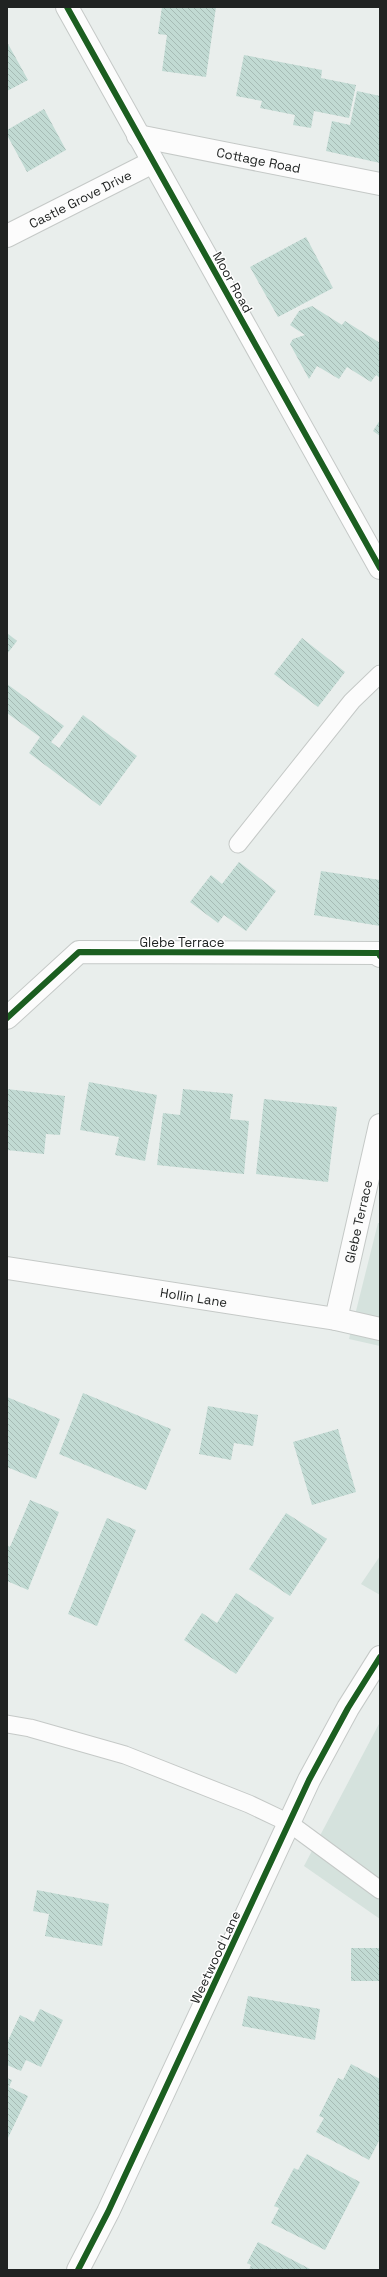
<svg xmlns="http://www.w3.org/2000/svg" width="387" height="2277" font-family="'Space Grotesk',sans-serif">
	<defs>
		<pattern id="building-back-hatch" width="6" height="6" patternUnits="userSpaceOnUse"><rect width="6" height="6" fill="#c1dad3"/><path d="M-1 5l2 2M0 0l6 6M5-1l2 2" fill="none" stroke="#a6bbb5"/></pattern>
	</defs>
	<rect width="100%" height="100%" fill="#e9eeec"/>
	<!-- built -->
	<path fill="#d5e2dd" d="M378,1223H380V1346L349,1339Z
		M380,1556V1595L361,1584Z
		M380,1722V1919L304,1866Z"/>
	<!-- building -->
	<path fill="url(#building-back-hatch)" d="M162,7H216L206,77L162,71L167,35L158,34Z
		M7,42L28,80L7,91Z
		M244,55L322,70L321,78L356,85L349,118L314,111L311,128L293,125L295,115L260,108L262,101L236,96Z
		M357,91L380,96V163L326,151L332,121L350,125Z
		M44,109L66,150L27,172L7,135V130Z
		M306,237L333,288L278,317L250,267Z
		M312,306L342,325L345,321L380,343V378L376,375L371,382L347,367L339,379L317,366L309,379L290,344L293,339L305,335L290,325L299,311Z
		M380,420V436L373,431Z
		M7,633L17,641L7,654Z
		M302,638L345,672L318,707L274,674Z
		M7,684L64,726L51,742L59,748L83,715L137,756L100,806L29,753L40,737L7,713Z
		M239,862L276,891L246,931L224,915L218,923L190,902L211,875L222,884Z
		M321,871L380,880V926L314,915Z
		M89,1082L157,1095L145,1161L115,1155L119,1137L80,1130Z
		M7,1089L65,1096L60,1135L46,1134L44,1154L7,1150Z
		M183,1089L233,1094L230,1119L249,1121L244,1174L157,1165L163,1113L180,1115Z
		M264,1099L337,1107L328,1182L256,1174Z
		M83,1393L171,1429L146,1490L59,1454Z
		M7,1397L60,1419L36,1479L7,1467Z
		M208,1406L258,1415L253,1446L234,1443L231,1460L199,1454Z
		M338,1429L356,1492L312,1505L293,1442Z
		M30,1500L59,1512L28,1590L7,1581V1545L10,1547Z
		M286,1513L327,1539L290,1596L249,1569Z
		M107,1518L136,1530L97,1626L68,1614Z
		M236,1593L274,1618L236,1674L184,1640L202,1613L217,1623Z
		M37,1890L109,1904L102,1946L45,1936L49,1914L33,1911Z
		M351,1948H380V1981H351Z
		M248,1996L320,2009L315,2040L242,2026Z
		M40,2009L63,2020L41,2067L26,2060L21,2071L7,2065V2043L20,2015L34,2022Z
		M351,2064L380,2079V2139L369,2160L316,2132L324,2118L319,2116L338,2078L343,2080Z
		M7,2078L12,2080L9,2087L28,2096L7,2140Z
		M307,2154L360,2182L325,2250L271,2223L279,2208L274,2206L294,2168L298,2170Z
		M258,2242L262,2244L312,2270H249L251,2265L247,2263Z"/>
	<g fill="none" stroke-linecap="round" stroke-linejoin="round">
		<defs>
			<path id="lane" d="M238,844L352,701L380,674
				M7,1724L30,1728L125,1755L249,1804L289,1823L380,1890"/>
			<g id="street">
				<path id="s1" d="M138,136L380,184"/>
				<path id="s2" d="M7,236L153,162"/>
				<path d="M7,1018L79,952L379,953L380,956"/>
				<path id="s3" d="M7,1268L336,1319L380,1329"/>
				<path id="s4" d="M336,1319L380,1125"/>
			</g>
			<path id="secondary" d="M67,7L380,568
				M78,2270L108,2212L309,1780L348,1708L380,1657"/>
		</defs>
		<!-- lane casing -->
		<use href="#lane" stroke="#c5c9c7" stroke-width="19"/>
		<!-- street casing -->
		<use href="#street" stroke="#c5c9c7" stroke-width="24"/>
		<!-- secondary casing -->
		<use href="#secondary" stroke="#c5c9c7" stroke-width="24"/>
		<!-- lane -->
		<use href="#lane" stroke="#fcfcfc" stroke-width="17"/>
		<!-- street -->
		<use href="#street" stroke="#fcfcfc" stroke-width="22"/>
		<!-- secondary -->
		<use href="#secondary" stroke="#fcfcfc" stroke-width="22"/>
		<defs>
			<path id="cycleway" d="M67,7L380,568
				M7,1018L79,952L379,953L380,956
				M78,2270L108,2212L309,1780L348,1708L380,1657"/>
		</defs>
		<!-- cycleway casing -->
		<use href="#cycleway" stroke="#fff" stroke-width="8"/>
		<!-- cycleway -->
		<use href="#cycleway" stroke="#1b5e20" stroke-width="6"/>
	</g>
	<g text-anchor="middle" stroke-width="3" stroke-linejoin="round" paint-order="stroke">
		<!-- street labels -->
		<g font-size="13" fill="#202322" stroke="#fff">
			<text dy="5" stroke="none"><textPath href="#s1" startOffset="123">Cottage Road</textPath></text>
			<text dy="5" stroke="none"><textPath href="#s2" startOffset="82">Castle Grove Drive</textPath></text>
			<text transform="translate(233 282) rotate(61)" y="5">Moor Road</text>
			<text x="182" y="947">Glebe Terrace</text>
			<text dy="5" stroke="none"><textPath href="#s4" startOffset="100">Glebe Terrace</textPath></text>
			<text dy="5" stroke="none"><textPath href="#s3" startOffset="189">Hollin Lane</textPath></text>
			<text transform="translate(215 1957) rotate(-65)" y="5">Weetwood Lane</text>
		</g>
	</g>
	<!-- border -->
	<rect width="387" height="2277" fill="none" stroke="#202322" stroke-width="16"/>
</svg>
